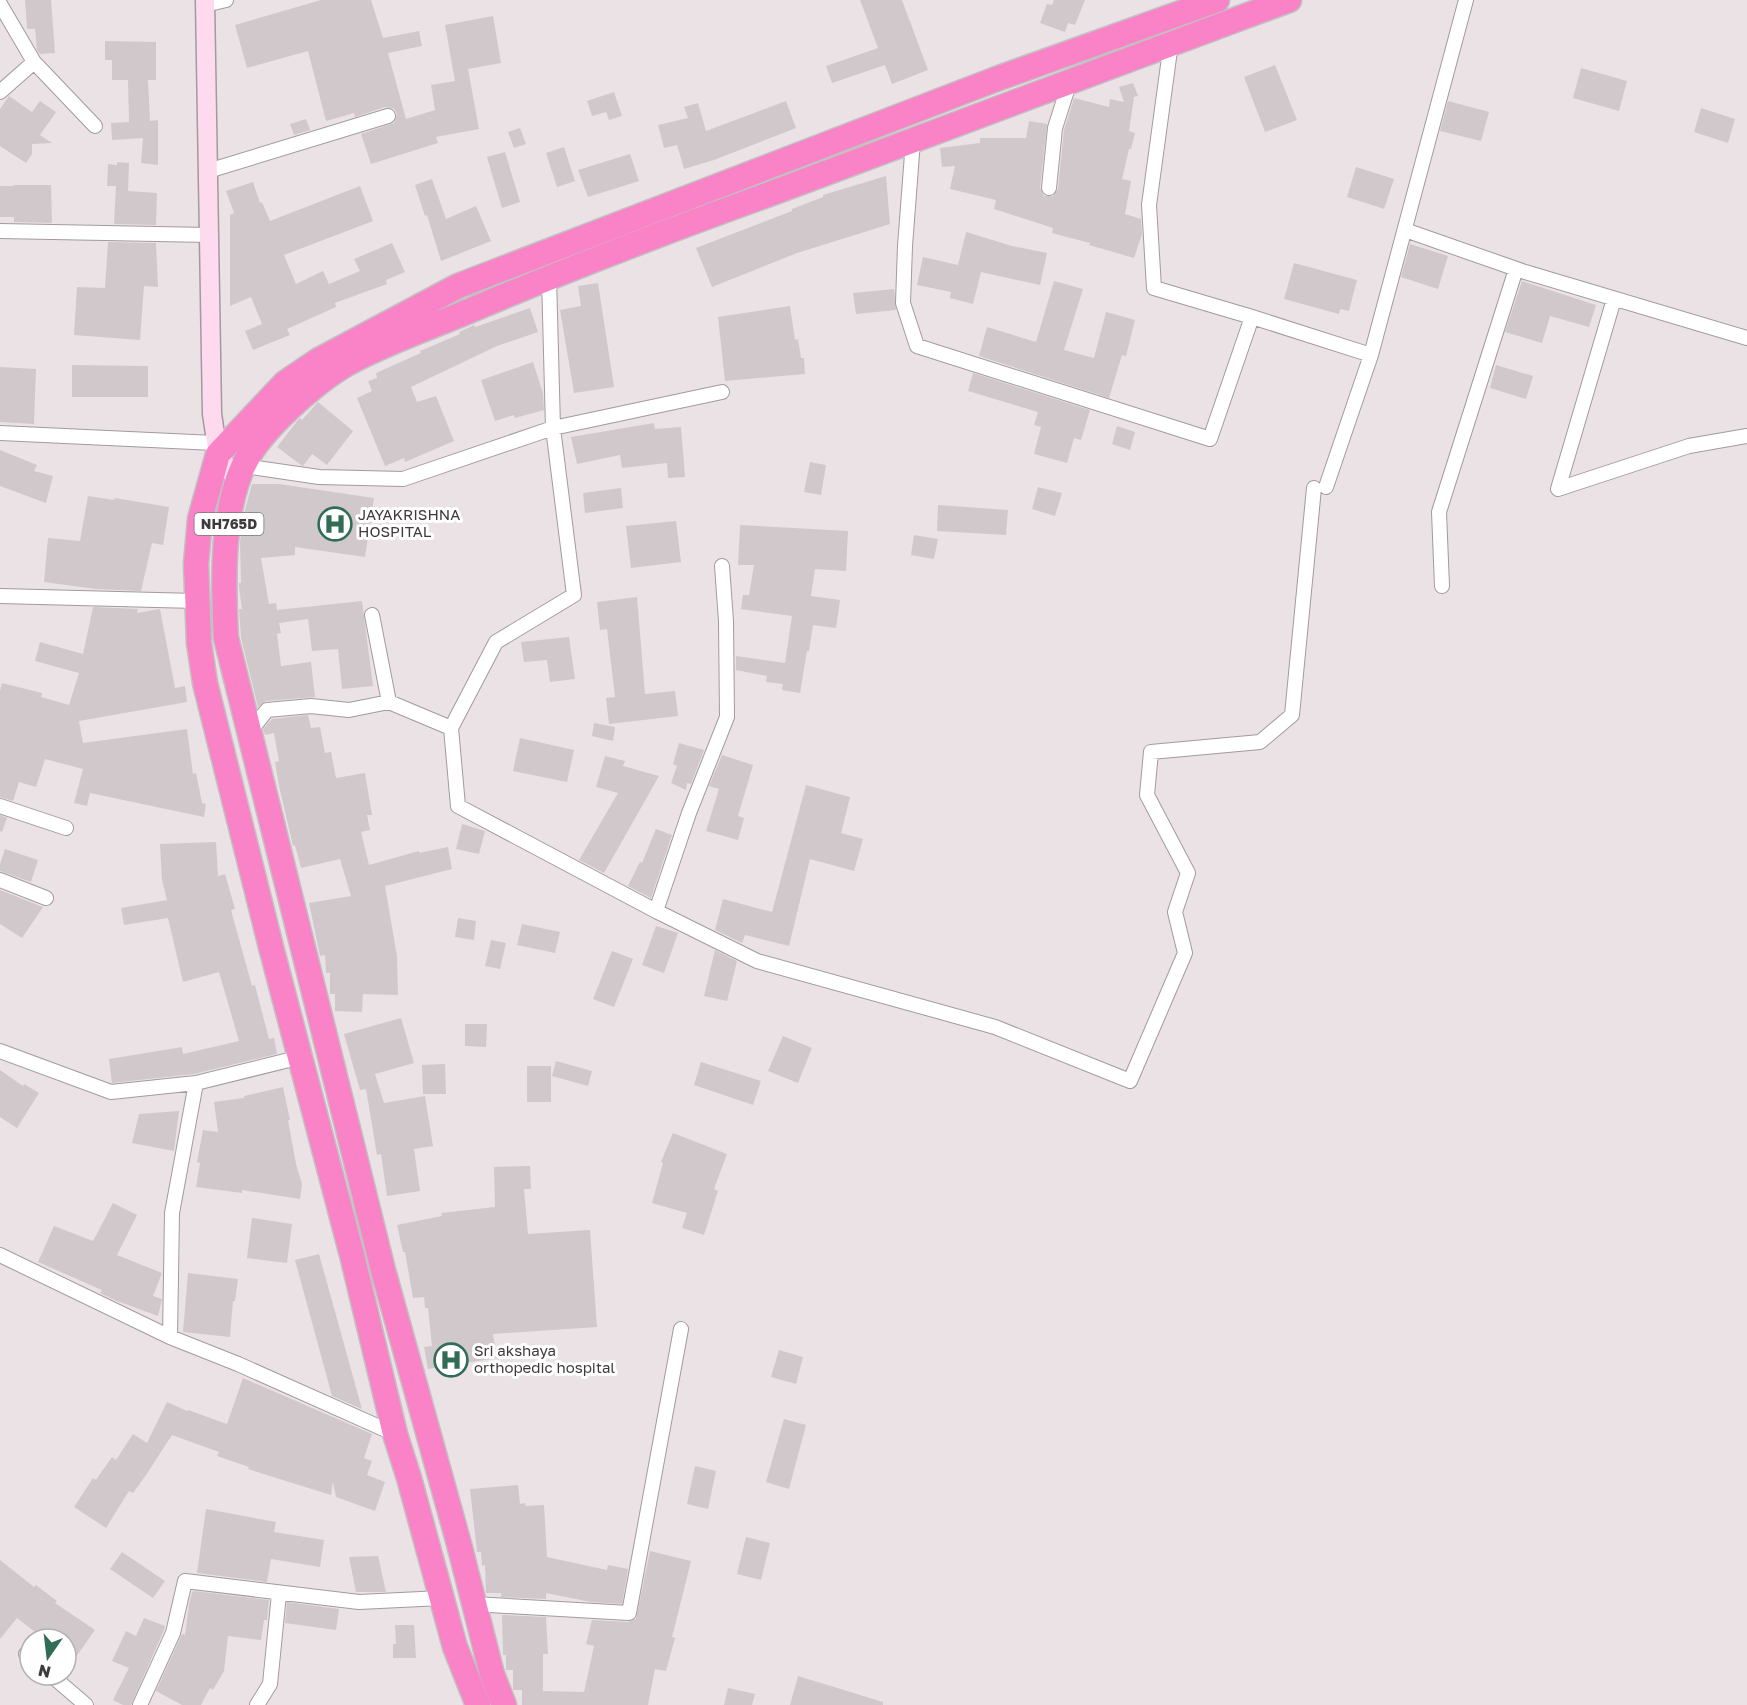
<svg xmlns="http://www.w3.org/2000/svg" width="1747" height="1705" font-family="'Golos Text',sans-serif">
	<rect width="100%" height="100%" fill="#ebe2e6"/>
	<!-- building -->
	<path fill="#d1c8cc" d="M25,0H51L55,53L40,54L37,50L35,29H27Z
		M321,0H371L383,38L419,31L422,46L388,53L406,119L435,110L431,85L455,81L445,25L493,16L501,63L468,69L479,129L436,137L438,143L371,164L361,134L394,123L397,114L394,109L385,107L355,117L354,113L326,121L308,51L247,68L235,25Z
		M860,0H902L928,70L892,84L885,65L832,83L826,66L878,48Z
		M1054,0H1085L1075,25L1068,23L1065,32L1040,23L1047,4L1052,5Z
		M105,41L156,42V80H148L150,121L158,120V165L141,163L143,138L112,140L111,123L129,122L128,80H112V60H105Z
		M1275,65L1297,120L1265,132L1244,77Z
		M1581,68L1627,81L1619,111L1573,98Z
		M1133,83L1138,96L1134,97L1129,131L1135,133L1131,149H1129L1122,179L1131,181L1125,214L1141,219L1142,234L1134,258L1089,245L1090,243L1052,233L1053,228L994,209L996,200L950,189L955,166L942,167L940,148L980,143V138H1026L1029,121L1047,124L1040,188L1044,196H1053L1058,189L1064,130L1074,98L1109,107L1110,99L1124,102L1119,87Z
		M614,92L622,116L609,120L606,112L592,116L587,101Z
		M9,96L32,112L40,101L56,112L40,135L52,143L32,144V154L26,163L0,146V109Z
		M786,101L796,128L714,160L684,169L677,145L664,148L658,125L688,118L684,107L698,103L706,131Z
		M1448,101L1489,112L1481,141L1440,131Z
		M1701,108L1735,119L1728,143L1694,132Z
		M306,119L310,130L294,135L290,124Z
		M520,128L526,144L514,148L508,132Z
		M564,147L575,181L557,187L546,153Z
		M505,152L520,202L502,208L487,157Z
		M630,154L639,181L588,197L578,170Z
		M117,162L129,163L128,191L157,193L156,225L114,224L116,186H107L108,164L117,165Z
		M1356,167L1394,179L1384,209L1347,197Z
		M886,176L890,224L797,253L712,287L696,248L792,211V209L823,197V195Z
		M432,179L446,219L476,206L491,241L441,261L427,215L425,216L415,185Z
		M253,182L260,203L262,202L270,221L360,186L373,221L284,255L296,284L323,271L329,284L360,271L354,259L392,243L405,272L386,280L387,284L335,303L336,307L287,329L290,335L253,350L245,331L262,324L251,297L230,306V215L234,213L226,191Z
		M14,185H51L52,223L14,222V217H0V186H14Z
		M966,232L1012,246L1047,253L1040,285L981,272L973,304L950,298L951,292L917,285L923,257L958,265Z
		M108,242L156,243L158,287L144,286L140,340L74,335L77,287L105,288Z
		M1410,244L1448,256L1438,289L1401,277Z
		M1294,263L1357,280L1349,311L1340,309L1339,314L1284,299Z
		M1054,281L1083,289L1064,350L1094,358L1106,312L1135,320L1126,356L1122,355L1109,398L979,356L987,327L1036,342Z
		M1522,281L1596,305L1589,327L1550,316L1542,343L1505,332Z
		M598,283L614,387L574,393L560,310L581,306L578,286Z
		M894,289L896,310L856,314L853,293Z
		M790,306L795,340L798,339L801,358H804L805,374L725,381L718,317Z
		M530,308L538,332L497,346L411,387L417,402L436,396L454,441L405,462L404,458L385,466L357,398L372,391L368,381L377,378L376,373L421,353L420,351L460,334L459,332L474,325L475,327Z
		M533,362L543,393L544,410L515,418L514,415L495,421L481,380Z
		M72,365L148,366V397H72Z
		M1496,365L1533,376L1526,399L1490,388Z
		M0,367L36,369L34,424L0,422Z
		M973,373L1090,410L1081,440L1074,438L1067,463L1034,454L1041,427L1034,425L1038,412L968,391Z
		M318,402L353,431L327,465L312,454L303,466L301,465L277,447L298,420L300,418L302,420Z
		M654,423L655,429L681,427L685,477L668,478L667,463L622,468L620,455L577,464L571,437Z
		M1117,426L1135,432L1130,450L1112,444Z
		M0,450L37,465L34,471L53,476L46,503L0,486Z
		M810,462L826,465L821,495L804,492Z
		M252,484H279L374,498L365,557L295,547V555L261,558L269,604L276,603L277,610L362,601L373,686L342,689L338,649L312,651L308,619L279,623L281,633L277,634L281,666L311,662L315,697L266,701L258,707L241,638L239,609H242L239,588V583H241L240,542L243,517Z
		M1038,487L1062,493L1055,516L1032,509Z
		M621,488L623,508L585,513L583,493Z
		M88,496L114,500L115,498L169,507L163,545L152,543L141,591L96,589L44,582L48,538L80,541Z
		M938,505L1008,510L1006,535L937,531Z
		M676,521L681,562L631,568L626,526Z
		M740,525L848,531L846,571L815,569L811,596L840,600L836,628L813,625L809,651H807L800,693L782,690L783,684L766,682L767,676L736,670V656L785,663L792,616L741,609L743,595H749L754,565H738Z
		M914,535L938,539L934,559L911,555Z
		M637,597L645,694L675,691L678,716L609,724L606,698L615,697L607,629L600,630L597,602Z
		M93,607L138,609L137,613L160,609L175,688L185,686L187,702L79,721L83,743L187,729L193,774L196,773L202,803L206,804L204,817L90,793L87,806L74,803L83,769L45,759L36,787L19,782L13,801L0,797V691L2,683L42,693L41,697L69,705L79,673L35,661L40,642L83,654Z
		M569,637L575,679L550,682L547,660L524,662L521,642Z
		M308,715L311,728L320,727L325,753L331,752L336,778L365,773L372,815H367L370,830L361,832L369,865L419,851V853L448,847L452,869L385,886L397,956L398,995L363,994L362,1012L335,1011V994H330V973H326L325,955L320,956L309,903L351,896L340,859L301,868L295,845L293,846L279,786L275,762L279,761L274,733L265,735L263,729L272,719Z
		M594,723L615,727L613,741L592,736Z
		M520,738L574,750L567,782L513,771Z
		M679,743L704,750L691,784L687,783L686,790L671,783L677,766L673,764Z
		M722,755L753,765L738,816L744,818L738,840L706,831L719,789L709,786Z
		M605,756L625,761L623,766L659,776L604,873L579,860L618,793L596,787Z
		M806,785L850,797L841,833L863,839L854,871L810,859L789,946L745,935L742,943L715,930L723,899L772,912Z
		M0,815L7,818L2,832L0,831Z
		M462,824L485,831L479,854L456,849Z
		M656,829L672,835L651,898L628,886L640,862L642,863Z
		M216,842L218,876L225,874L235,909L231,910L252,986L255,985L269,1039L274,1038L277,1054L194,1074L112,1083L109,1059L182,1047L183,1054L239,1041L219,972L183,982L168,918L124,925L121,908L167,900L162,880L160,844Z
		M5,849L38,860L31,882L0,871V864Z
		M0,890L43,907L22,938L0,924Z
		M458,918L476,921L474,940L455,937Z
		M522,924L560,932L555,953L517,945Z
		M656,926L678,933L664,973L642,965Z
		M491,940L506,943L500,969L485,966Z
		M715,950L737,961L727,1001L704,996Z
		M612,951L633,959L614,1007L593,999Z
		M401,1018L414,1063L375,1074L384,1103L425,1096L433,1146L414,1149L420,1191L387,1196L381,1154L377,1155L366,1089L360,1090L344,1034Z
		M465,1024H487L486,1047L465,1046Z
		M783,1036L812,1048L798,1083L768,1071Z
		M556,1061L592,1071L588,1086L552,1076Z
		M701,1062L761,1081L753,1105L694,1085Z
		M445,1064L446,1094H423L422,1065Z
		M527,1066H551V1102H527Z
		M0,1070L23,1086L24,1084L39,1093L17,1128L0,1117Z
		M283,1087L290,1120H288L296,1164L302,1184L300,1199L242,1190V1193L196,1187L200,1163L197,1162L203,1130L218,1132L214,1102L244,1098V1096Z
		M179,1111L174,1151L132,1143L139,1114Z
		M673,1133L727,1154L714,1189L718,1191L704,1235L682,1228L687,1213L652,1203L663,1163L661,1162Z
		M530,1166L531,1189H524L528,1234L590,1230L597,1327L493,1334L497,1358L428,1369L424,1347L432,1346L428,1308H425L424,1297L413,1298L405,1252H403L397,1225L442,1216L441,1213L495,1207L494,1167Z
		M113,1203L137,1215L117,1255L162,1273L153,1296L162,1299L158,1316L117,1301L100,1293L102,1290L38,1262L54,1226L93,1241Z
		M252,1218L292,1224L287,1263L247,1258Z
		M319,1254L362,1409L332,1396L295,1260Z
		M188,1273L238,1279L235,1301H233L230,1337L183,1332Z
		M779,1350L803,1357L796,1384L771,1377Z
		M243,1378L372,1434L364,1458L372,1461L367,1475L385,1482L375,1511L336,1497L333,1482L331,1495L248,1469L249,1467L217,1456L219,1452L172,1435L146,1475L133,1493L129,1491L106,1528L74,1507L93,1478L96,1480L112,1457L116,1460L133,1434L147,1443L167,1402L187,1411L188,1410L227,1424Z
		M784,1419L806,1425L789,1489L766,1482Z
		M695,1466L716,1471L708,1509L687,1504Z
		M518,1485L520,1504L525,1503L526,1506L544,1505L547,1557L607,1570L608,1565L628,1569L622,1604L591,1602L546,1593V1599L501,1597V1593H486L485,1565L482,1566L481,1552H477L470,1489Z
		M206,1509L276,1522L274,1532L324,1540L320,1567L271,1559L267,1582L197,1573Z
		M746,1537L770,1543L761,1580L737,1574Z
		M650,1551L691,1561L672,1637L675,1638L666,1671L655,1669L648,1705H522V1690H513V1670H506V1655H503L502,1615L546,1617L548,1654H543V1691L584,1692L594,1646L586,1644L592,1620L628,1622L636,1619Z
		M122,1552L165,1581L153,1598L110,1569Z
		M378,1556L386,1592H356L349,1557Z
		M0,1560L34,1587L36,1585L57,1601L55,1603L95,1630L66,1671V1639H44L17,1618L0,1639Z
		M194,1591L269,1600L267,1620H264L261,1640L228,1636L224,1671L213,1690L210,1688L201,1705H182L156,1691L182,1634L185,1635L189,1605L192,1592Z
		M287,1602L339,1609L336,1630L285,1623Z
		M144,1618L165,1626L164,1630L131,1705H123L113,1700L129,1668L112,1661L126,1631L136,1636Z
		M395,1625H414L416,1658H393V1644H396Z
		M798,1676L883,1702V1705H790Z
		M728,1688L755,1694L752,1705H724Z"/>
	<g fill="none" stroke-linecap="round" stroke-linejoin="round">
		<defs>
			<path id="street" d="M0,4L34,62L95,126
				M205,5L226,0
				M1171,43L1149,205L1154,288L1252,317L1371,355
				M0,92L34,62
				M913,141L905,246L903,303L917,346L1210,439L1252,317
				M208,171L388,116
				M1049,188L1055,128L1070,81
				M1405,230L1525,272L1747,338
				M0,231L209,235
				M1614,299L1558,489L1689,446L1747,436
				M0,433L215,443
				M244,466L319,477L403,479L553,428L722,392
				M1326,487L1371,355L1466,0
				M1442,586L1439,512L1516,269
				M0,596L196,601
				M372,615L389,702L451,728L496,642L574,595L553,428L549,277
				M451,728L458,806L656,911L689,813L727,717L726,621L722,566
				M249,733L267,710L311,706L349,710L389,702
				M0,806L66,828
				M0,880L46,898
				M656,911L757,961L995,1027L1130,1081L1185,953L1175,912L1188,873L1147,795L1151,752L1260,742L1292,715L1314,488
				M0,1051L111,1092L196,1083L172,1213L170,1337
				M196,1083L301,1057
				M0,1255L170,1337L238,1364L395,1434
				M473,1604L629,1613L681,1329
				M26,1654L30,1658
				M51,1675L86,1705
				M140,1705L173,1633L185,1581L359,1602L442,1598
				M257,1705L270,1684L279,1594"/>
			<path id="secondary" d="M205,0L212,414L218,454L238,482"/>
			<path id="highway" d="M478,1705L455,1647L409,1478L395,1434L352,1255L272,951L205,683L199,643L196,564L200,519L218,454L285,383L319,360L458,286L999,78L1217,0
				M504,1705L492,1674L459,1544L383,1270L226,638C223,583 220,496 253,449C273,420 321,377 352,361C390,341 431,327 469,311C570,268 672,229 775,192C946,129 1117,63 1289,0"/>
		</defs>
		<!-- street casing -->
		<use href="#street" stroke="#a39a9e" stroke-width="16"/>
		<!-- secondary casing -->
		<use href="#secondary" stroke="#a39a9e" stroke-width="21"/>
		<!-- highway casing -->
		<use href="#highway" stroke="#c2c0c1" stroke-width="27"/>
		<!-- street -->
		<use href="#street" stroke="#fff" stroke-width="14"/>
		<!-- secondary -->
		<use href="#secondary" stroke="#fedaee" stroke-width="18"/>
		<!-- highway -->
		<use href="#highway" stroke="#fa82c7" stroke-width="24"/>
	</g>
	<!-- icons -->
	<defs>
		<symbol id="hospital-ring" viewBox="-11 -11 22 22"><circle r="9.5" fill="#fff" stroke="#316c55" stroke-width="1.5"/><path d="M-5-5h3v3.5h4V-5h3V5h-3V1.5h-4V5h-3Z" fill="#316c55"/></symbol>
	</defs>
	<g fill-rule="evenodd">
		<use href="#hospital-ring" x="316" y="505" width="38" height="38"/>
		<use href="#hospital-ring" x="432" y="1341" width="38" height="38"/>
	</g>
	<g text-anchor="middle" stroke-width="6" stroke-linejoin="round" paint-order="stroke">
		<!-- shield labels -->
		<rect fill="#fff" stroke="#797677" stroke-width="1.5" x="194.5" y="513" width="69" height="22" rx="4.5"/>
		<g font-size="14" font-weight="bold" fill="#3f3b3d">
			<text x="229" y="529">NH765D</text>
		</g>
		<!-- poi labels -->
		<g font-size="15" fill="#3f3b3d" stroke="#fff" text-anchor="start">
			<text x="358" y="520">JAYAKRISHNA<tspan x="358" dy="17">HOSPITAL</tspan></text>
			<text x="474" y="1356">Sri akshaya<tspan x="474" dy="17">orthopedic hospital</tspan></text>
		</g>
	</g>
	<!-- north arrow -->
	<g transform="translate(48 1657) rotate(194)"><circle r="28" fill="#ffffff" stroke="#b2b1b1" stroke-width="1.5"/>
	<path d="M0-4.5L10 22L0 15L-10 22Z" fill="#316c55"/>
	<text y="-9" font-size="16" font-weight="bold" text-anchor="middle" fill="#3f3b3d">N</text>
	</g>
</svg>
